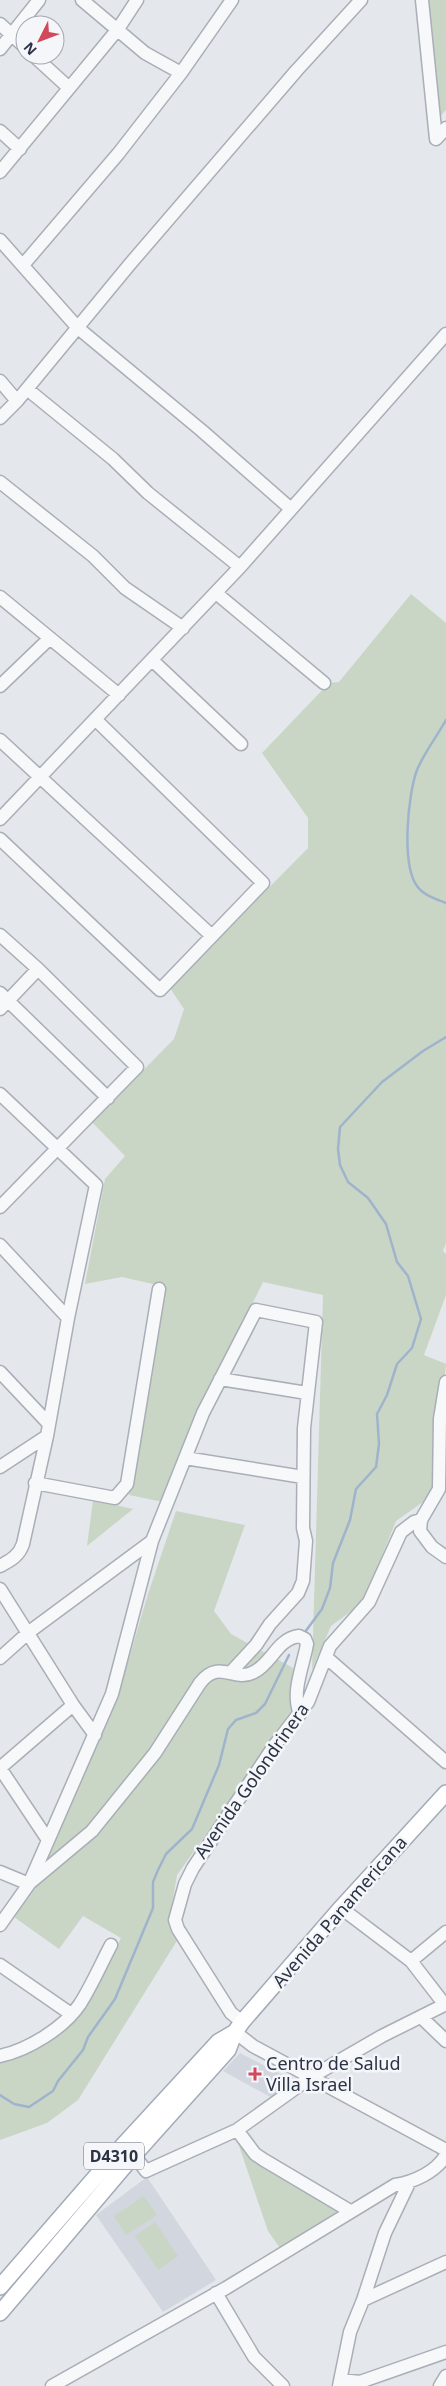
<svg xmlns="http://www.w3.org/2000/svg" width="446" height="2386" font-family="'Noto Sans',sans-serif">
	<rect width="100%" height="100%" fill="#e4e7ec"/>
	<!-- built -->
	<path fill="#d2d6de" d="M240,2053L287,2077L290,2081L287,2089L272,2098L223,2071Z
		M147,2177L216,2280L163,2312L96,2215Z"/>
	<!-- green -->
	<path fill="#c9d6c5" d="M426,0H446V110L438,119Z
		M411,594L446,623V1243L443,1251L446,1254V1295L424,1355L446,1364L433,1487L423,1502L396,1521L366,1595L354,1609L331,1626L312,1670L323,1295L263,1282L195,1421L163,1502L129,1495L166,1287L122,1277L85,1284L105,1179L125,1156L92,1122L174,1039L184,1009L170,988L308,848V818L262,753L329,683L339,682Z
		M93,1500L133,1509L87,1546Z
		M176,1511L245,1525L214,1611L231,1634L293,1668L291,1715L177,1875L170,1916L178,1939L78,2100L47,2123L0,2140V2062L9,2060L94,1990L121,1938L83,1916L59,1949L14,1917L31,1890L119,1692L148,1594Z
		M236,2137L336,2208V2212L280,2248L268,2231Z
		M144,2196L157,2215L126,2235L114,2216Z
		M155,2222L178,2256L158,2270L135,2236Z"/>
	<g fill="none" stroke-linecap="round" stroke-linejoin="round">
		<!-- stream -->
		<path stroke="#9fb4cc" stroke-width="2.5" d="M446,720C437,736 424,753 417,770C408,794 401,864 417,886C423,895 436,899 446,903
			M305,1632L322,1609L330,1588L333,1563L350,1520L356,1489L376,1467L379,1444L377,1414L387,1395L397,1364L412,1348L421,1319L408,1276L397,1262L386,1224L368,1198L348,1182L340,1165L338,1149L340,1127L382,1082L423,1051L446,1037
			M0,2095L14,2104L29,2107L53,2091L58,2081L83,2050L88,2037L115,1999L153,1908V1882L158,1870L166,1854L192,1829L219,1765L228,1729L236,1720L256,1713L265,1704L289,1655"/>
		<defs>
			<path id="minor" d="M82,0L145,53L181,73
				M422,0L436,139L446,128
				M0,24L25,47
				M0,49L39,0
				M33,55L68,87
				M0,131L20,149
				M0,172L118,29L137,0
				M0,240L78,328L201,430L291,509
				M23,265L118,154L181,73L232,0
				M0,381L17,401
				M27,389L113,459L148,493L240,567
				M0,418L17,401L130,264L297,70L361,0
				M0,482L93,556L125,588L183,628
				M216,593L324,683
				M0,597L119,695
				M152,660L241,744
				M0,686L50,638
				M0,740L212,936
				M0,819L240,567L446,334
				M0,839L160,990L263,883L95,719
				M0,935L38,969L137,1067L0,1207
				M0,993L108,1098
				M0,1009L38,969
				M0,1094L96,1185L68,1318L47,1436L23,1544C19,1556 11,1560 0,1566
				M0,1245L68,1318
				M0,1372L49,1424
				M220,1379L307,1393
				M446,1382L440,1419L439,1489L421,1520L420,1531L432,1547L446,1557
				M185,1458L303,1477
				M0,1467L47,1436
				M35,1483L115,1498L127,1484L159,1289
				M0,1589L73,1705L95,1735
				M0,1658L29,1632L152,1541
				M327,1658L446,1762
				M0,1768L73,1705
				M0,1768L48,1840
				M0,1872L29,1884
				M31,1882L92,1831L155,1753L200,1683C219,1658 234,1683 254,1672C272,1663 277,1639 299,1636L305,1639L307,1644C303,1667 291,1692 300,1714
				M341,1908L411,1961L445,2005
				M0,1925L29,1884L112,1694L152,1541L203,1413L256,1310L316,1322L304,1428L303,1528L306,1541L303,1581L298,1593L270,1624L256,1645L231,1672
				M411,1961L446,1932
				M0,1965L71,2014
				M421,2017L446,2041
				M242,2022L231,2013L178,1929L175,1920L185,1884L193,1868L274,1746L308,1702L330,1646L369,1602L401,1532L414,1522L421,1520
				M235,2032L253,2046L446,2150
				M0,2056C28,2050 64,2028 80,2004C92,1985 101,1964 111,1945
				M237,2130L255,2154L264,2160L350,2211
				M134,2155L146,2171L237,2130L311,2077L382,2036L446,2004
				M216,2293L254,2357L283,2386
				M363,2300L446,2262
				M341,2380L360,2382L446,2352
				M52,2386L226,2288L395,2185C414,2182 436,2172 446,2155
				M339,2386L350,2332L363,2300L385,2233L409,2183
				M440,2386L446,2376"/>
			<path id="major" d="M0,2287L126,2142L218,2042L235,2032
				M0,2313L134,2155L228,2050L235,2032L242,2022L341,1908L446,1793"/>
		</defs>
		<!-- minor casing -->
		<use href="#minor" stroke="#a9aeb7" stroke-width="15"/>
		<!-- major casing -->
		<use href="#major" stroke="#a3abb8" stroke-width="18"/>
		<!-- minor -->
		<use href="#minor" stroke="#f7f8fa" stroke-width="12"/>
		<!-- major -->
		<use href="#major" stroke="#fff" stroke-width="15"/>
	</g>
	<!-- markers -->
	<path fill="#d1495b" stroke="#f4f6f9" stroke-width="2" d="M252.5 2066.5h5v5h5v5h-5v5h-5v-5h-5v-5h5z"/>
	<g text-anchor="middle" stroke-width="5" stroke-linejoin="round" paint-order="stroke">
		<!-- shield labels -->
		<rect fill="#f4f6f9" stroke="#676e7b" stroke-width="1" x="84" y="2142.5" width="60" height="27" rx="4"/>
		<g font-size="16" font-weight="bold" fill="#2b3445">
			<text x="114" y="2162">D4310</text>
		</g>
		<!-- street labels -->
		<g font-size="18" fill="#2b3445" stroke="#f4f6f9">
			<text transform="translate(252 1781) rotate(-55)" y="6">Avenida Golondrinera</text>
			<text transform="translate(340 1912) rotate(-49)" y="6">Avenida Panamericana</text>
		</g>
		<!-- poi labels -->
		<g font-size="18" fill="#2b3445" stroke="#f4f6f9" text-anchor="start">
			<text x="266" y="2070">Centro de Salud<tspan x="266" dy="21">Villa Israel</tspan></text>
		</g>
	</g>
	<!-- north arrow -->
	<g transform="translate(40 40) rotate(228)"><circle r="24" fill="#f4f6f9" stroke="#a4a8b1"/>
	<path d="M0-4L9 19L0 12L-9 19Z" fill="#d1495b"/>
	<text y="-8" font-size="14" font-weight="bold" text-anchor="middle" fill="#2b3445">N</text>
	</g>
</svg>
